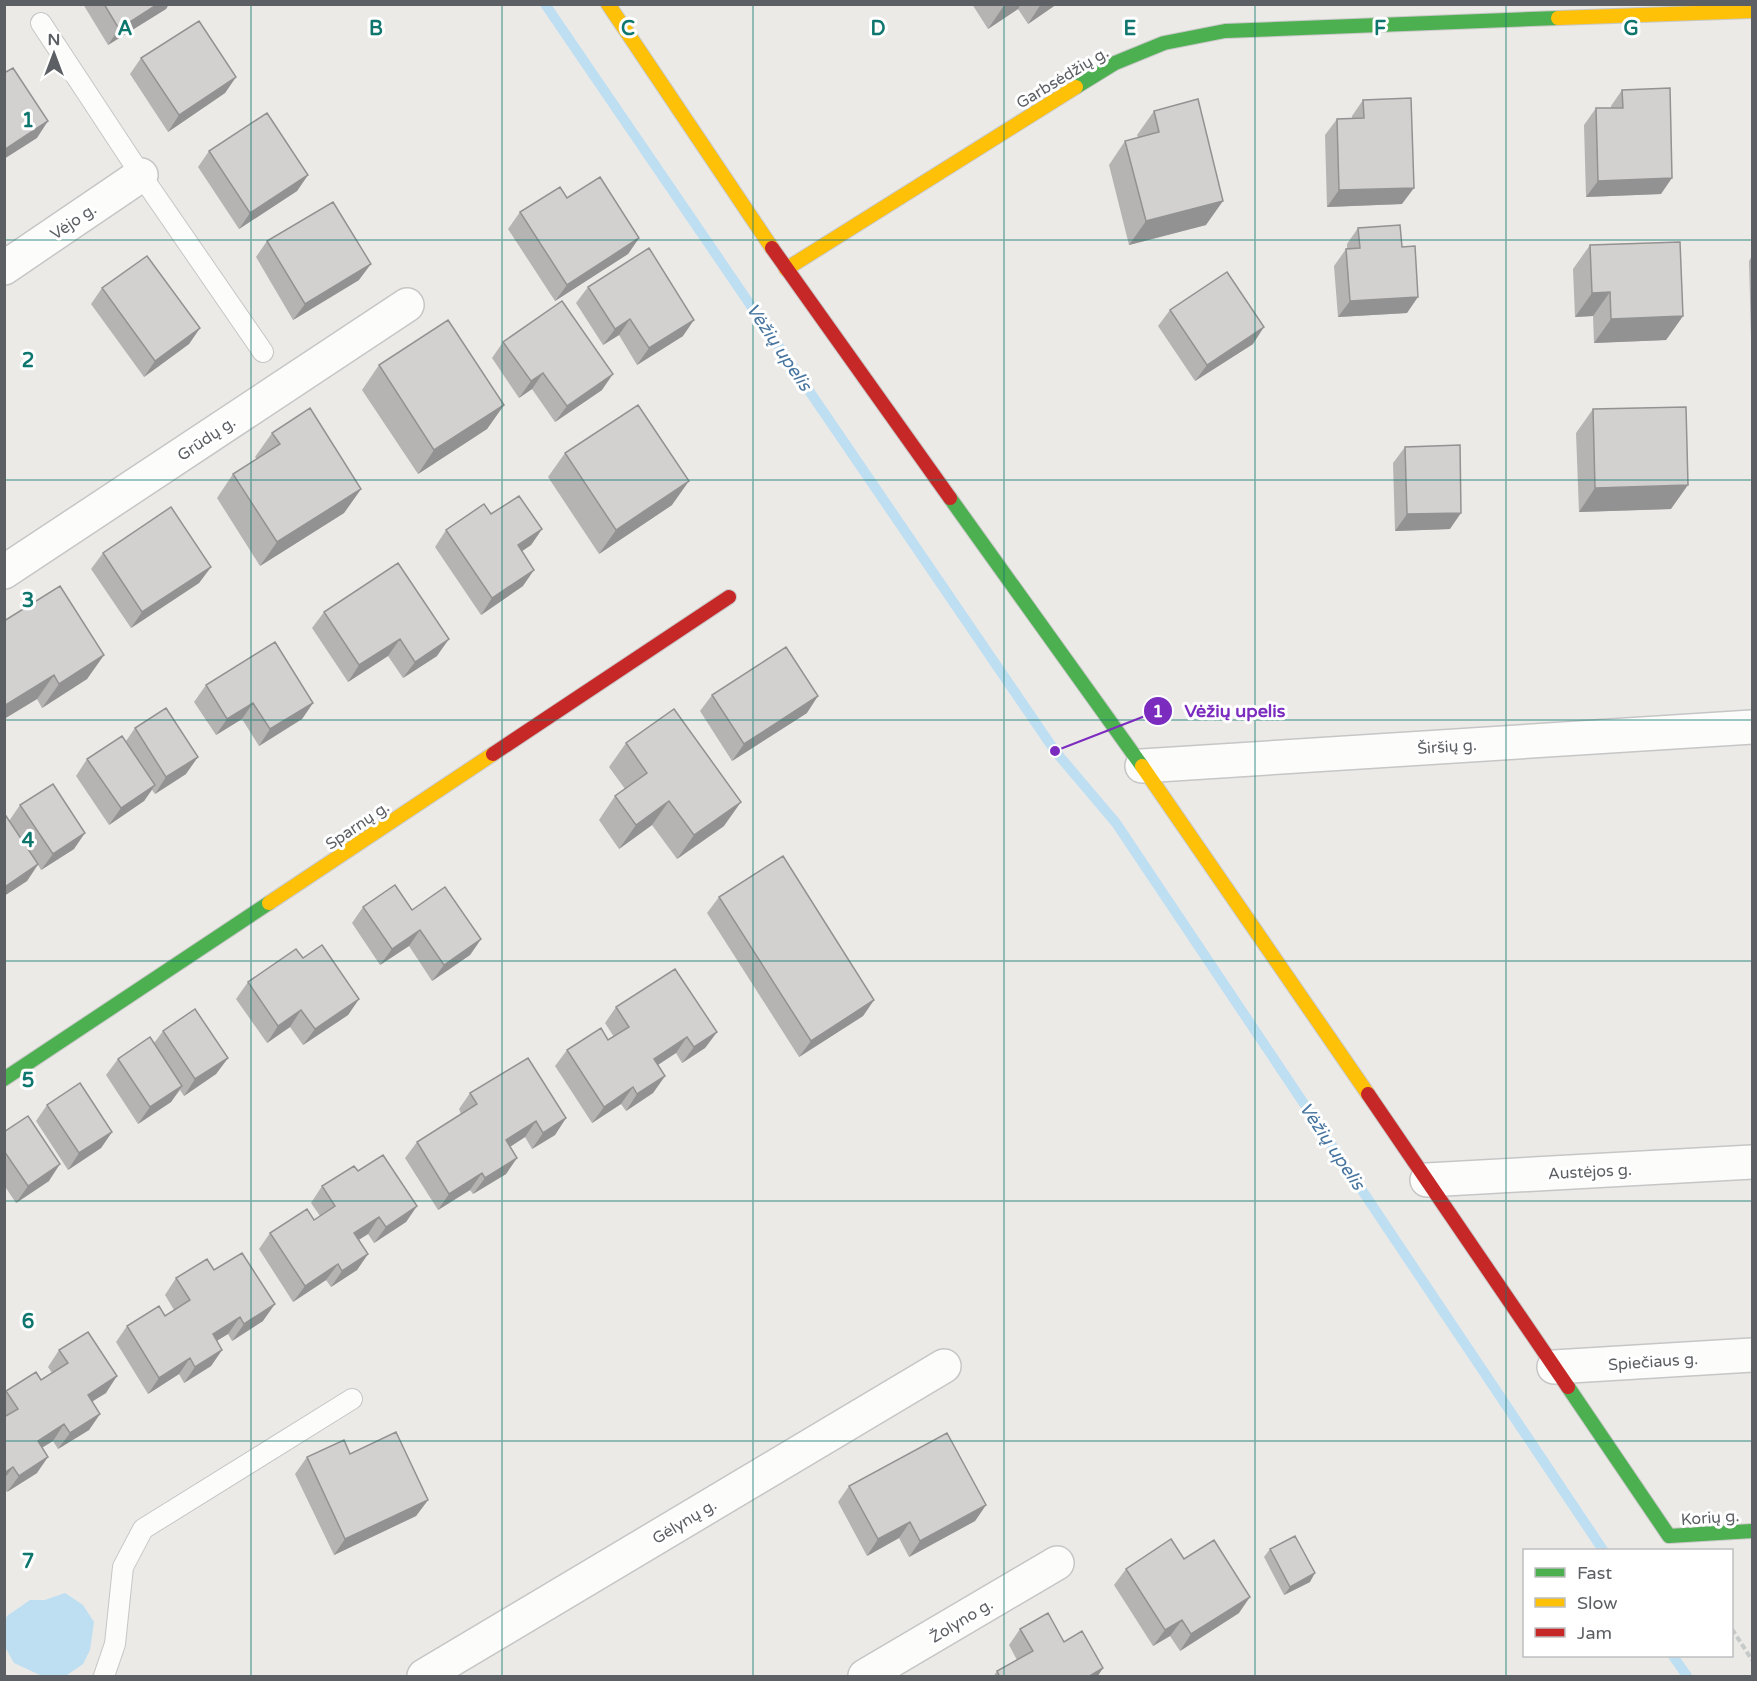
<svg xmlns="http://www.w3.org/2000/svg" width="1757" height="1681" font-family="'Varela Round',sans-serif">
	<rect width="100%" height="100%" fill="#ebeae7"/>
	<!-- water -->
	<path fill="#bedef2" d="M65,1593L83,1605L94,1622L90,1650L83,1664L67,1675L42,1676L14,1663L5,1647V1622L7,1616L30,1600H45Z"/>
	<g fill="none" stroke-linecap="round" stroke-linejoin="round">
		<!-- stream -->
		<path stroke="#bedef2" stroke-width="10" d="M545,4L1055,751L1116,823L1603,1550
			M1673,1656L1687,1676"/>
		<defs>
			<path id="lane" d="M41,23L141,175L263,352
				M104,1676L115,1644L123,1567L143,1529L352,1399"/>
			<path id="street" d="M4,268L141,175
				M4,572L407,305
				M1142,766L1752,727
				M1427,1180L1752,1162
				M1554,1367L1752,1355
				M424,1676L944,1366
				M865,1676L1057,1563"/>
			<path id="fast" d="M1076,87L1115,63L1164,43L1225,31L1558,18
				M950,498L1142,766
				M4,1079L269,903
				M1568,1387L1669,1536L1752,1531"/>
			<path id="slow" d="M608,4L772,248
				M1558,18L1752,11
				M786,269L1076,87
				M1142,766L1368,1094
				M269,903L493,754"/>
			<path id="jam" d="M772,248L950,498
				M493,754L729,597
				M1368,1094L1568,1387"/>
		</defs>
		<!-- lane casing -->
		<use href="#lane" stroke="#c6c6c6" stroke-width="22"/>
		<!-- street casing -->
		<use href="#street" stroke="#c6c6c6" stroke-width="36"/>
		<!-- fast casing -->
		<use href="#fast" stroke="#c8c8c8" stroke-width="16"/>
		<!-- slow casing -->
		<use href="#slow" stroke="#c8c8c8" stroke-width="16"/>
		<!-- jam casing -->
		<use href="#jam" stroke="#c8c8c8" stroke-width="16"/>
		<!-- path -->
		<path stroke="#c6cac8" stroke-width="4" stroke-dasharray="6 3" stroke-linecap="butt" d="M1732,1629L1752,1660"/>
		<!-- lane -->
		<use href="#lane" stroke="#fcfcfb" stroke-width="20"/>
		<!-- street -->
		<use href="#street" stroke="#fcfcfb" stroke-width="33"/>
		<!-- fast -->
		<use href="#fast" stroke="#4caf50" stroke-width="14"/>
		<!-- slow -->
		<use href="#slow" stroke="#ffc107" stroke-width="14"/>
		<!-- jam -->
		<use href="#jam" stroke="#c62828" stroke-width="14"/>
	</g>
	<!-- wall -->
	<path fill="#b5b4b3" d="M83,4H169L166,9L108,45Z
		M972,4H1057L1028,24L1018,9L988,29Z
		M141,58L236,77L225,93L168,132L130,74Z
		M1622,90L1661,194L1586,197L1584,125L1596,108H1611V106Z
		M1363,100L1402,204L1327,207L1325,135L1337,119L1352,118V116Z
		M1154,111L1206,225L1129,245L1109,165L1125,141L1138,138L1137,135Z
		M209,151L308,175L297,191L239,229L198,167Z
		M567,198L639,238L628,254L555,301L508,229L520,212Z
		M1358,228L1407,313L1338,317L1334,266L1346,249H1347V244Z
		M267,241L359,280L293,320L256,257Z
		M1590,245L1683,316L1666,340L1594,343L1593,316L1575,317L1573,269Z
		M1752,256V336H1751L1749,261Z
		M588,287L683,336L637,365L619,335L603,345L576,303Z
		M102,288L200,328L189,344L144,377L91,304Z
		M1170,310L1253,344L1195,381L1158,326Z
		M503,342L602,390L555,422L532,389L519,398L492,358Z
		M379,365L504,405L487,429L418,474L362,390Z
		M1593,409L1671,509L1579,512L1576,433Z
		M272,433L361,489L344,513L260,566L217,498L233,474L257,459L255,457Z
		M1405,447L1450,529L1395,531L1393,463Z
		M565,453L672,505L599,554L548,477Z
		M491,514L542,529L531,545L522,551L523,586L481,615L435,547L446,530Z
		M103,553L211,567L199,583L131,628L91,569Z
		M398,563L437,656L403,678L388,656L348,682L312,628L324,612Z
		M4,621L104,655L87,679L42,708L37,699L4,719Z
		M206,685L313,703L302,719L259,746L242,719L216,735L194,702Z
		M712,695L807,713L732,761L700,711Z
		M135,728L186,774L155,794L152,790L144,801L109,825L76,776L87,759L126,741Z
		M626,743L724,826L677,859L652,825L619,849L599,820L615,796L625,789L609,767Z
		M20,805L74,849L41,870L38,865L27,881L4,896V817L9,821Z
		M719,897L874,1000L863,1016L799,1057L707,913Z
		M363,907L412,910L481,939L470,955L432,981L409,946L380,965L352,923Z
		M248,982L359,999L348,1015L303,1045L290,1027L267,1043L236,999Z
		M616,1007L717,1032L705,1048L682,1063L676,1053L658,1065L665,1076L653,1093L626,1111L621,1104L592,1123L555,1066L567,1050L608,1040L614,1037L605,1023Z
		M163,1031L228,1058L216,1074L184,1096L180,1090L171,1102L138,1124L106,1075L118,1059L154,1043Z
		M470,1093L566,1118L555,1135L532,1149L525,1137L510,1147L517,1158L506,1174L473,1194L470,1190L438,1210L405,1158L417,1142L461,1114L459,1109Z
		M47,1105L112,1132L101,1148L68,1170L36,1121Z
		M4,1132L49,1181L16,1203L4,1185Z
		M358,1171L417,1206L406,1222L374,1243L368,1234L358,1240L368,1254L357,1270L331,1287L326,1280L293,1302L259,1249L270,1233L314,1220L320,1216L311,1203L322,1186Z
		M214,1270L263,1321L232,1341L228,1334L217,1341L222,1350L211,1366L184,1383L179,1374L148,1394L116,1342L127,1326L165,1316L174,1310L165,1295L176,1278Z
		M59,1350L106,1393L92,1401L100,1414L89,1430L58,1449L53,1441L42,1447L37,1473L7,1492L4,1488V1393L6,1391L41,1380L52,1373L48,1367Z
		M350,1454L428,1500L416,1516L334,1555L295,1474L307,1457Z
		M849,1486L986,1505L975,1521L909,1557L899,1538L867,1556L838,1502Z
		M1270,1549L1310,1582L1284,1595L1264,1557Z
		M1184,1559L1239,1613L1180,1651L1170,1636L1153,1646L1114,1585L1126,1569Z
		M1020,1629L1064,1642L1103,1668L1097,1677H993L997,1671L1017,1660L1009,1645Z"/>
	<!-- shaded-wall -->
	<path fill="#939292" d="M158,4H169L166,9L108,45L119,29Z
		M1005,4H1021L1018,9L988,29Z
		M1041,4H1057L1028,24Z
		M236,77L225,93L168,132L179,115Z
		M48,121L37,138L4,159V150Z
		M308,175L297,191L239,229L250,213Z
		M1672,178L1661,194L1586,197L1598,181Z
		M1414,188L1402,204L1327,207L1339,190Z
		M1223,201L1206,225L1129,245L1146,221Z
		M639,238L628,254L555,301L567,285Z
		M371,264L359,280L293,320L305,304Z
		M1610,292L1593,316L1575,317L1592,293Z
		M1418,297L1407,313L1338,317L1350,301Z
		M1683,316L1666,340L1594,343L1611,319Z
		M630,319L619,335L603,345L615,329Z
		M694,320L683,336L637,365L649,348Z
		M1264,327L1253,344L1195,381L1207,365Z
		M200,328L189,344L144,377L155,361Z
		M543,373L532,389L519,398L531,381Z
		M613,374L602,390L555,422L567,406Z
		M504,405L487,429L418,474L434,450Z
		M689,481L672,505L599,554L616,530Z
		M1688,485L1671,509L1579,512L1595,488Z
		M361,489L344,513L260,566L277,542Z
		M1461,513L1450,529L1395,531L1407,514Z
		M542,529L531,545L506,562L518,545Z
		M211,567L199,583L131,628L142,612Z
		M534,570L523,586L481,615L492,598Z
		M400,639L388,656L348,682L359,665Z
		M449,639L437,656L403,678L415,662Z
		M104,655L87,679L42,708L59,684Z
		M54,675L37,699L4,719V706Z
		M818,696L807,713L732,761L744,744Z
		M253,703L242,719L216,735L227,719Z
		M313,703L302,719L259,746L270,729Z
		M198,757L186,774L155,794L166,777Z
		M155,785L144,801L109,825L121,808Z
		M669,801L652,825L619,849L636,825Z
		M741,802L724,826L677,859L694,835Z
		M85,833L74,849L41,870L53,854Z
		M38,864L27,881L4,896V888L6,886Z
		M420,930L409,946L380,965L392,949Z
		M481,939L470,955L432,981L444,965Z
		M359,999L348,1015L303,1045L315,1029Z
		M874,1000L863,1016L799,1057L811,1041Z
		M301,1010L290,1027L267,1043L278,1026Z
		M717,1032L705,1048L682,1063L694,1047Z
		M687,1037L676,1053L642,1075L654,1059Z
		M228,1058L216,1074L184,1096L195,1079Z
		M665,1076L653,1093L626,1111L637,1094Z
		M182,1086L171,1102L138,1124L150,1107Z
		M633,1087L621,1104L592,1123L604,1107Z
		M566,1118L555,1135L532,1149L543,1133Z
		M536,1121L525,1137L494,1157L506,1140Z
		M112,1132L101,1148L68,1170L79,1153Z
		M517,1158L506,1174L473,1194L485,1178Z
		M60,1164L49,1181L16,1203L28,1186Z
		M482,1173L470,1190L438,1210L449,1194Z
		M417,1206L406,1222L374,1243L386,1227Z
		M379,1217L368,1234L343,1250L354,1233Z
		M368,1254L357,1270L331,1287L342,1271Z
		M338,1264L326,1280L293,1302L305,1286Z
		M275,1304L263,1321L232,1341L244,1324Z
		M240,1317L228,1334L201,1350L213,1334Z
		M222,1350L211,1366L184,1383L195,1367Z
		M190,1358L179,1374L148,1394L159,1378Z
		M117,1376L106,1393L77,1411L88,1395Z
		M100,1414L89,1430L58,1449L70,1433Z
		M64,1424L53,1441L27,1457L38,1441Z
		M48,1457L37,1473L7,1492L19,1476Z
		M13,1467L4,1479V1473Z
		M428,1500L416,1516L334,1555L345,1539Z
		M986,1505L975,1521L909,1557L920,1541Z
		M910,1522L899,1538L867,1556L878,1539Z
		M1315,1573L1310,1582L1284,1595L1290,1587Z
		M1250,1597L1239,1613L1180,1651L1191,1634Z
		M1182,1620L1170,1636L1153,1646L1165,1630Z
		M1103,1668L1097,1677H1088Z"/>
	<!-- building -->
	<path fill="#d2d1d0" stroke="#939292" stroke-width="1.5" d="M104,4H158L119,29Z
		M199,21L236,77L179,115L141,58Z
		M13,68L48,121L4,150V73Z
		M1670,88L1672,178L1598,181L1596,108H1623L1622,90Z
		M1411,98L1414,188L1339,190L1337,119L1364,118L1363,100Z
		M1198,99L1223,201L1146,221L1125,141L1159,132L1154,111Z
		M267,113L308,175L250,213L209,151Z
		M600,177L639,238L567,285L520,212L560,187L567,198Z
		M333,202L371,264L305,304L267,241Z
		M1400,225L1402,247L1415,246L1418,297L1350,301L1346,249L1360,248L1358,228Z
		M1680,242L1683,316L1611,319L1610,292L1592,293L1590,245Z
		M649,248L694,320L649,348L630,319L615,329L588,287Z
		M147,256L200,328L155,361L102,288Z
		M1227,272L1264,327L1207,365L1170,310Z
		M562,301L613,374L567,406L543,373L531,381L503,342Z
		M448,320L504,405L434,450L379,365Z
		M638,405L689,481L616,530L565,453Z
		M1686,407L1688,485L1595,488L1593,409Z
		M310,408L361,489L277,542L233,474L280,444L272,433Z
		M1460,445L1461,513L1407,514L1405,447Z
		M519,496L542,529L518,545L534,570L492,598L446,530L484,504L491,514Z
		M171,507L211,567L142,612L103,553Z
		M398,563L449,639L415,662L400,639L359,665L324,612Z
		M60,586L104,655L59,684L54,675L4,706V621Z
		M275,642L313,703L270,729L253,703L227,719L206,685Z
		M786,647L818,696L744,744L712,695Z
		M166,708L198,757L166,777L135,728Z
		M674,709L741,802L694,835L669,801L636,825L615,796L647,773L626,743Z
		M122,736L155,785L121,808L87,759Z
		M53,784L85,833L53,854L20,805Z
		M6,816L38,864L6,886L4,884V817Z
		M783,856L874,1000L811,1041L719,897Z
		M395,885L412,910L445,887L481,939L444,965L420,930L392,949L363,907Z
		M322,945L359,999L315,1029L301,1010L278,1026L248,982L296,949L303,958Z
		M675,969L717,1032L694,1047L687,1037L654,1059L665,1076L637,1094L633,1087L604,1107L567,1050L601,1028L608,1040L629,1027L616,1007Z
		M195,1009L228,1058L195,1079L163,1031Z
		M150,1037L182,1086L150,1107L118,1059Z
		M528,1058L566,1118L543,1133L536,1121L506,1140L517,1158L485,1178L482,1173L449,1194L417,1142L477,1104L470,1093Z
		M80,1083L112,1132L79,1153L47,1105Z
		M28,1116L60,1164L28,1186L4,1151V1132Z
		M383,1155L417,1206L386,1227L379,1217L354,1233L368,1254L342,1271L338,1264L305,1286L270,1233L307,1209L314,1220L335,1206L322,1186L354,1166L358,1171Z
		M242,1253L275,1304L244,1324L240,1317L213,1334L222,1350L195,1367L190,1358L159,1378L127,1326L159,1306L165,1316L190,1300L176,1278L207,1259L214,1270Z
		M88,1332L117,1376L88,1395L100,1414L70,1433L64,1424L38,1441L48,1457L19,1476L13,1467L4,1473V1417L18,1409L6,1391L36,1372L41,1380L68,1363L59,1350Z
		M396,1432L428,1500L345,1539L307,1457L344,1440L350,1454Z
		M947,1433L986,1505L920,1541L910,1522L878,1539L849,1486Z
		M1295,1536L1315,1573L1290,1587L1270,1549Z
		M1171,1539L1184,1559L1214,1540L1250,1597L1191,1634L1182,1620L1165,1630L1126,1569Z
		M1048,1613L1064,1642L1082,1631L1103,1668L1088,1677H1000L997,1671L1033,1651L1020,1629Z"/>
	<!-- grid -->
	<path fill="none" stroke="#0f766e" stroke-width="1.5" stroke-opacity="0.55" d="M251,4V1676M502,4V1676M753,4V1676M1004,4V1676M1255,4V1676M1506,4V1676M4,240H1752M4,480H1752M4,720H1752M4,961H1752M4,1201H1752M4,1441H1752"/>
	<g text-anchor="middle" stroke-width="6" stroke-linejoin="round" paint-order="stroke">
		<!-- street labels -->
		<g font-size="16" fill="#5c6064" stroke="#fff">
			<text transform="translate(1062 77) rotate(-31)" y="6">Garbsėdžių g.</text>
			<text transform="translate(73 221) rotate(-34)" y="6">Vėjo g.</text>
			<text transform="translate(206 438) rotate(-34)" y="6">Grūdų g.</text>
			<text transform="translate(1447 746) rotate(-4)" y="6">Širšių g.</text>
			<text transform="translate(357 825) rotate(-34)" y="6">Sparnų g.</text>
			<text transform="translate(1590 1171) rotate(-3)" y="6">Austėjos g.</text>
			<text transform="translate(1653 1361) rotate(-4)" y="6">Spiečiaus g.</text>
			<text transform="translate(1710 1517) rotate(-4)" y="6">Korių g.</text>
			<text transform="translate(684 1521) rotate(-31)" y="6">Gėlynų g.</text>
			<text transform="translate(961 1620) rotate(-31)" y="6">Žolyno g.</text>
		</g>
		<!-- water labels -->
		<g font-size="18" font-style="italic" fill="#47759f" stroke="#fff">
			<text transform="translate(779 347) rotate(56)" y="6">Vėžių upelis</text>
			<text transform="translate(1332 1146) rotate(56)" y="6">Vėžių upelis</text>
		</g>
	</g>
	<g font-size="20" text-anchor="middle" font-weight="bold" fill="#0f766e" stroke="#fff" stroke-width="6" stroke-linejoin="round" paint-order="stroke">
		<text x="125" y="35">A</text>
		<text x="376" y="35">B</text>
		<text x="628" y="35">C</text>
		<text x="878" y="35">D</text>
		<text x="1130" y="35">E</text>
		<text x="1380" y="35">F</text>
		<text x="1631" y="35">G</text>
		<text x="28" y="127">1</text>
		<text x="28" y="367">2</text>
		<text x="28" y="607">3</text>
		<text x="28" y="847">4</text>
		<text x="28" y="1087">5</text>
		<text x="28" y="1328">6</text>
		<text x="28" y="1568">7</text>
	</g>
	<!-- callouts -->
	<path fill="none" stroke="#7b2cbf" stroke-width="2" d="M1055 751L1158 711"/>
	<g fill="#7b2cbf" stroke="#fff" stroke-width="2">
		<circle cx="1055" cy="751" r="6"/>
		<circle cx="1158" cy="711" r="15"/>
	</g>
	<g font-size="18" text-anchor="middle" font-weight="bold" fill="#fff">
		<text x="1158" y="717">1</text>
	</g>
	<g font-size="18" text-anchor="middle" font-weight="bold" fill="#7b2cbf" stroke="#fff" stroke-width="6" stroke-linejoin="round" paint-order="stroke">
		<text x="1235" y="717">Vėžių upelis</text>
	</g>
	<!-- border -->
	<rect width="1757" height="1681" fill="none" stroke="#5c6064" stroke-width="12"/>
	<!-- legend -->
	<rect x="1523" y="1549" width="210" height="108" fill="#ffffff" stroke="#bebfc1" stroke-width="1.5"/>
	<rect x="1535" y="1568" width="30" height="9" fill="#4caf50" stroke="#bebfc1" stroke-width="1.5"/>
	<text x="1577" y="1579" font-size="18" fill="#5c6064">Fast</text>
	<rect x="1535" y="1598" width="30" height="9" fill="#ffc107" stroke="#bebfc1" stroke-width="1.5"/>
	<text x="1577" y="1609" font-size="18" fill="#5c6064">Slow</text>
	<rect x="1535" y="1628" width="30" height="9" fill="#c62828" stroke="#bebfc1" stroke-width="1.5"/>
	<text x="1577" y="1639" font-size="18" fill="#5c6064">Jam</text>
	<!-- north arrow -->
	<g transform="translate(54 54)" stroke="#ffffff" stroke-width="4.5" paint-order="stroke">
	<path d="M0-4.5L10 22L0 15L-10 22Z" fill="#5c6064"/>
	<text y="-9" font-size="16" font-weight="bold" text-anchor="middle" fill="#5c6064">N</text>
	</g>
</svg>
